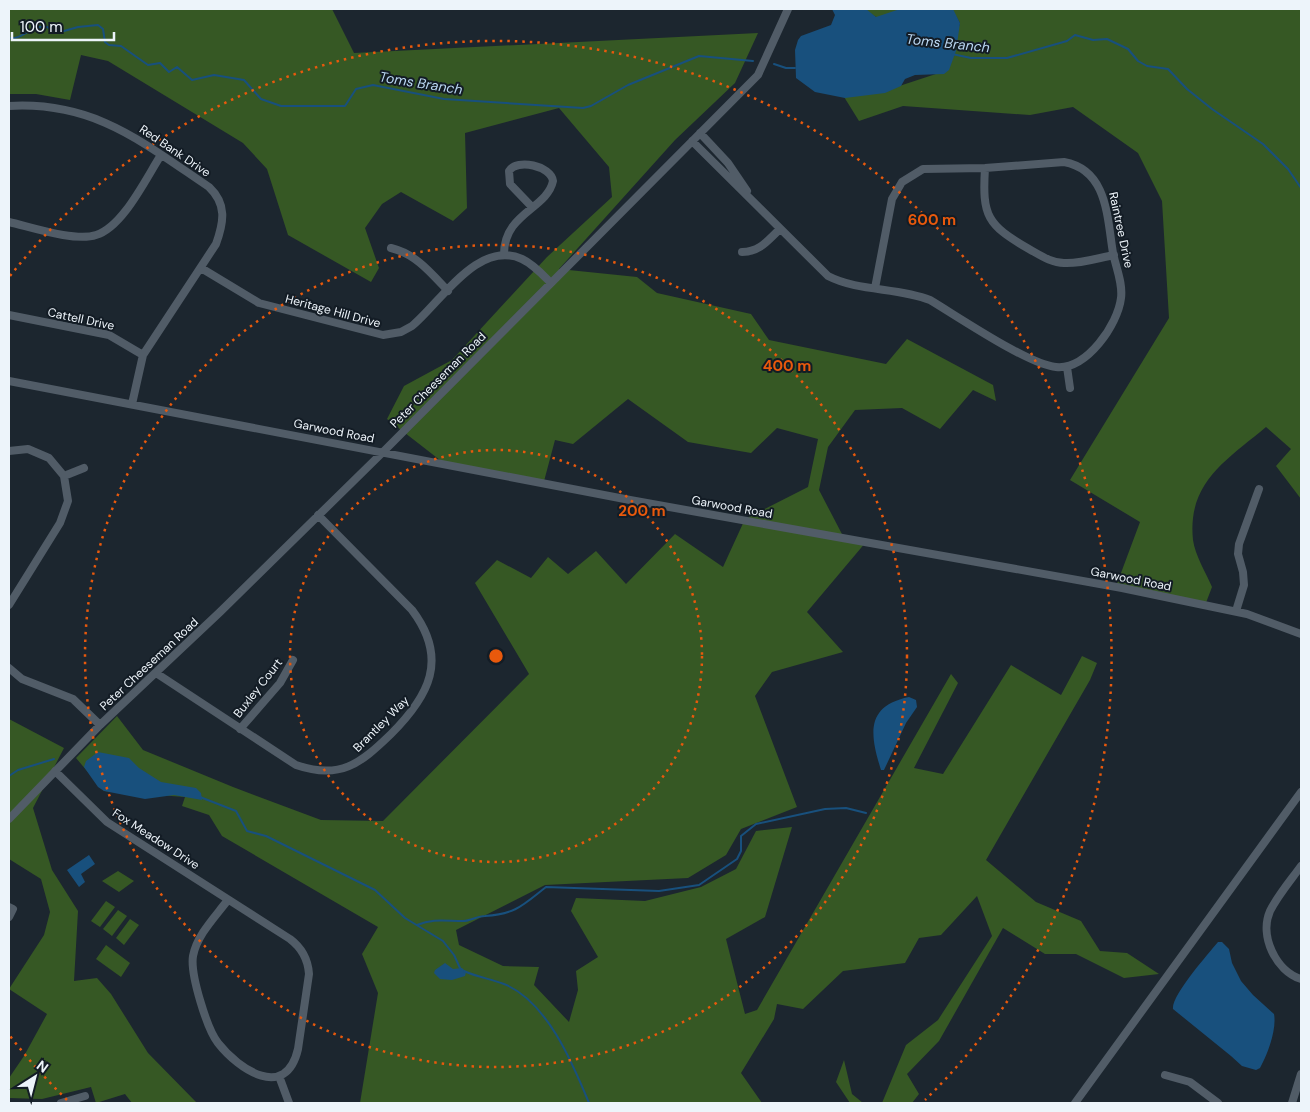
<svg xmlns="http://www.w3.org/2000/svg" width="1310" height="1112" font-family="'DM Sans',sans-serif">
	<rect width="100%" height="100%" fill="#1c262f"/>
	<!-- green -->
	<path fill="#365824" d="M9,9H332L354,53L758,33L735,83L675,140L559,269L637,277L657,293L751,314L769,340L886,364L907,339L993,385L996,401L973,390L940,429L902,408L855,410L828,447L819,490L843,536L866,542L807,612L843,652L772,672L755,696L797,807L741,829L726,855L688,878L545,885L456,930L459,945L503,966L539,967L534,985L569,1022L578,990L576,971L598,957L571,911L576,898L645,901L701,887L736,869L756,831L792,827L765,917L726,939L745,1014L757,1010L951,674L958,683L914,768L943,774L1011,665L1061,695L1082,656L1097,663L1090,680L986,860L1036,902L1081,921L1100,951L1127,953L1159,974L1124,978L1076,954H1045L1003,928L939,1041L907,1074L919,1094L912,1103H882L906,1045L938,1020L992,936L977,896L941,935L919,938L905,963L843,971L803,1009L777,1004L774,1019L741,1073L762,1103H360L378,993L362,954L378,927L222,836L209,815L182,806L185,797L104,791L76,758L117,716L143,750L233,787L321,820L383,821L529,674L475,583L497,560L531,578L548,557L568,574L596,551L626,584L675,534L723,567L745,519L808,487L818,439L777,428L751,453L688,442L628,399L573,444L555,440L543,485L445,464L387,419L404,386L452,360L547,257L612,197L609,167L559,108L465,133L467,208L453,221L401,192L382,204L365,228L379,268L371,282L288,235L267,169L243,143L108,61L81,55L70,100L36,94H9Z
		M866,9H937L881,20L868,12Z
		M952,9H1301V499L1276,466L1291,449L1266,427C1227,460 1187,482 1193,540C1195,555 1206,573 1212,587L1204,608L1115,589L1140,522L1070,480L1169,318L1162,201L1138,153L1073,107L1030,115L903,106L859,121L841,92L878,93L948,70L960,23Z
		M9,719L64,748L33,808L52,870L78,911L74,981L97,978L111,994L148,1053L197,1103H132L125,1094L96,1103L91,1087L42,1099L9,1098V1078L24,1056L47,1014L9,989L44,935L50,912L41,879L9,859Z
		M118,871L134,881L119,892L102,881Z
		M106,901L115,907L100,927L91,921Z
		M118,910L127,916L112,936L103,929Z
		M130,919L139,925L124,945L116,938Z
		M106,945L130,963L121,977L96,959Z
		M844,1060L852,1094L863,1103H850L836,1082Z"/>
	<!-- water -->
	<path fill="#18507d" d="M832,9H866L876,17L900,9H953L960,23L956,51L949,70L944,74L915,75L905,79L901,86L885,93L845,98L815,92L796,78L795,50L798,40L801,36L831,25L835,15Z
		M909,697L916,700L917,707L906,723L884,770H881C870,735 865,706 909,697Z
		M98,752L129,758L139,768L161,782L196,788L201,793L202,800L174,795L145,799L104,791L98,787L84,767L86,761Z
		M89,855L95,864L81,874L85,882L79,887L67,870Z
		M1218,942H1222L1229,949L1232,963L1241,981L1253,995L1274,1014C1277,1030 1267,1055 1260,1068L1256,1070L1242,1066L1231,1056L1173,1009C1171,996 1208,954 1218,942Z
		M445,963L453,969L462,968L466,972L465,976L452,980L440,979L434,973L435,970Z"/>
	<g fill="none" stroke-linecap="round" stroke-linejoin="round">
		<!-- stream -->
		<path stroke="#18507d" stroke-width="2" d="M9,38C23,40 32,24 47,27C50,28 53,31 57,33L78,27L98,25L103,29L105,42L109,45L121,46L148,65L160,63L169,72L177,67L192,80L214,75L244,80L261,99L281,106H345L356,89L373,85L444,99L583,108L591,106L628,85L699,56L753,61
			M952,54L971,58H1007L1067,41L1075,35L1093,40L1107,39L1128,49L1138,61L1147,66L1168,69L1187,89L1212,109L1263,144L1288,169L1301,188
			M774,64L786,68H795
			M9,776L18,770L54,759
			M200,797L236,811L247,831L266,836L375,890L405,918L443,941L454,955L460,968
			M417,925C433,918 446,921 463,921C471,921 477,916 485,916C516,914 523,905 546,887L659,891L699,885L737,859L741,851V836L756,824L825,809L846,808L866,813
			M464,971C477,977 491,979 504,984C547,1001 573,1064 589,1103"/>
		<!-- minor -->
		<path stroke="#515c67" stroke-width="8" d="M9,106C94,101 142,142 209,187C227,204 224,222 216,244L143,355L132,404
			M700,133L728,163L747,191
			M692,141L828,276C859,292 898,287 930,300C957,316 1029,365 1056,367C1087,370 1118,324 1121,298C1123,283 1116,268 1113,253C1107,218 1108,170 1064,162L985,168L923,169L902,182L892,199L875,288
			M985,168C982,216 987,225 1029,249C1040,255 1051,263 1064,263C1080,264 1098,258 1114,255
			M9,222C31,227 75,242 96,235C123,227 146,178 161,155
			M391,248C416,254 431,273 448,291
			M742,252C760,252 768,240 780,229
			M504,254C504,213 547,209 553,181C551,166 517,158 509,171L510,184L532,207
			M201,268L259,303L383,335L401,332L412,326C441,302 478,239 522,259C533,264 543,275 551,283
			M9,315L109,335L143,355
			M1067,367L1070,388
			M9,381L630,500L1122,588L1247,614L1301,634
			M9,451L28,449L49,458L64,476L68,501L60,523L9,605
			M64,476L84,468
			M1236,611L1244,585L1243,572L1238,554L1239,544L1259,489
			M9,668L22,679L73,699L100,725
			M156,673L296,765C340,780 360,764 391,734C429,696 449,659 412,610L318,515
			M240,729L280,683L293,660
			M55,771L107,822L290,939C302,948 308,959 309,974L298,1049C286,1101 239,1070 218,1043C207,1029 190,974 193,956C197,935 215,917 227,901
			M9,819L100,725L220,612L383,452L758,75L788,9
			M1301,866C1291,880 1278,895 1270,911C1259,936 1276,971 1301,979
			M9,907L13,909L9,917
			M1165,1075L1190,1082L1218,1103
			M279,1076L289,1103
			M61,1103L85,1096
			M1075,1103L1301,792
			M1292,1103L1301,1074"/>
	</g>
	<!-- distance rings -->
	<g fill="none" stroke="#e8590c" stroke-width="2.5" stroke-dasharray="2.5 5">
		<circle cx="496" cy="656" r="206"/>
		<circle cx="496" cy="656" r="411"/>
		<path d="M67 1100A617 617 0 0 1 10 1036M10 276A617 617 0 1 1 925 1100"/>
	</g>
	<g text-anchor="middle" stroke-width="4" stroke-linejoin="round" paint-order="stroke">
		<!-- street labels -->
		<g font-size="12" fill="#edf4fa" stroke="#131c25">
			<text transform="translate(175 151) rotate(34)" y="4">Red Bank Drive</text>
			<text transform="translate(1121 230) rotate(78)" y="4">Raintree Drive</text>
			<text transform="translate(333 311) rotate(15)" y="4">Heritage Hill Drive</text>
			<text transform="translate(81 319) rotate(12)" y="4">Cattell Drive</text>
			<text transform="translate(438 380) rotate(-45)" y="4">Peter Cheeseman Road</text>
			<text transform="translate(334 431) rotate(11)" y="4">Garwood Road</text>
			<text transform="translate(732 507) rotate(10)" y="4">Garwood Road</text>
			<text transform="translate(1131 579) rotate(11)" y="4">Garwood Road</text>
			<text transform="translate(149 664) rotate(-43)" y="4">Peter Cheeseman Road</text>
			<text transform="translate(258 688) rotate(-52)" y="4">Buxley Court</text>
			<text transform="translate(381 724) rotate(-45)" y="4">Brantley Way</text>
			<text transform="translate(156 839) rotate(33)" y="4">Fox Meadow Drive</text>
		</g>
		<!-- water labels -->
		<g font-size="14" font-style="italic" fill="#b9d6f1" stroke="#131c25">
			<text transform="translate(948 43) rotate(6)" y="5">Toms Branch</text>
			<text transform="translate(421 83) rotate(9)" y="5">Toms Branch</text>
		</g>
	</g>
	<circle cx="496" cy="656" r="8" fill="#e8590c" stroke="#131c25" stroke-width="2.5"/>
	<g font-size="15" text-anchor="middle" font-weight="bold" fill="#e8590c" stroke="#131c25" stroke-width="4" stroke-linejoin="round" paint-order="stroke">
		<text x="932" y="225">600 m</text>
		<text x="787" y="371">400 m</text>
		<text x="642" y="516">200 m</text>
	</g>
	<!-- border -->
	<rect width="1310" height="1112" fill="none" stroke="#edf4fa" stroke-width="20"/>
	<!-- north arrow -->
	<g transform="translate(35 1077) rotate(36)" stroke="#131c25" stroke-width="4" paint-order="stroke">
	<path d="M0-4L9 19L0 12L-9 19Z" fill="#edf4fa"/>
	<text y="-8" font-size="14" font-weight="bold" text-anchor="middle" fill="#edf4fa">N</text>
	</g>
	<!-- scale -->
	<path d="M12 32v8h102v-8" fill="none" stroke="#edf4fa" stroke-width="2.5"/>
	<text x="20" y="32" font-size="15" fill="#edf4fa" stroke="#131c25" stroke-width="4" paint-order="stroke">100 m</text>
</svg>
